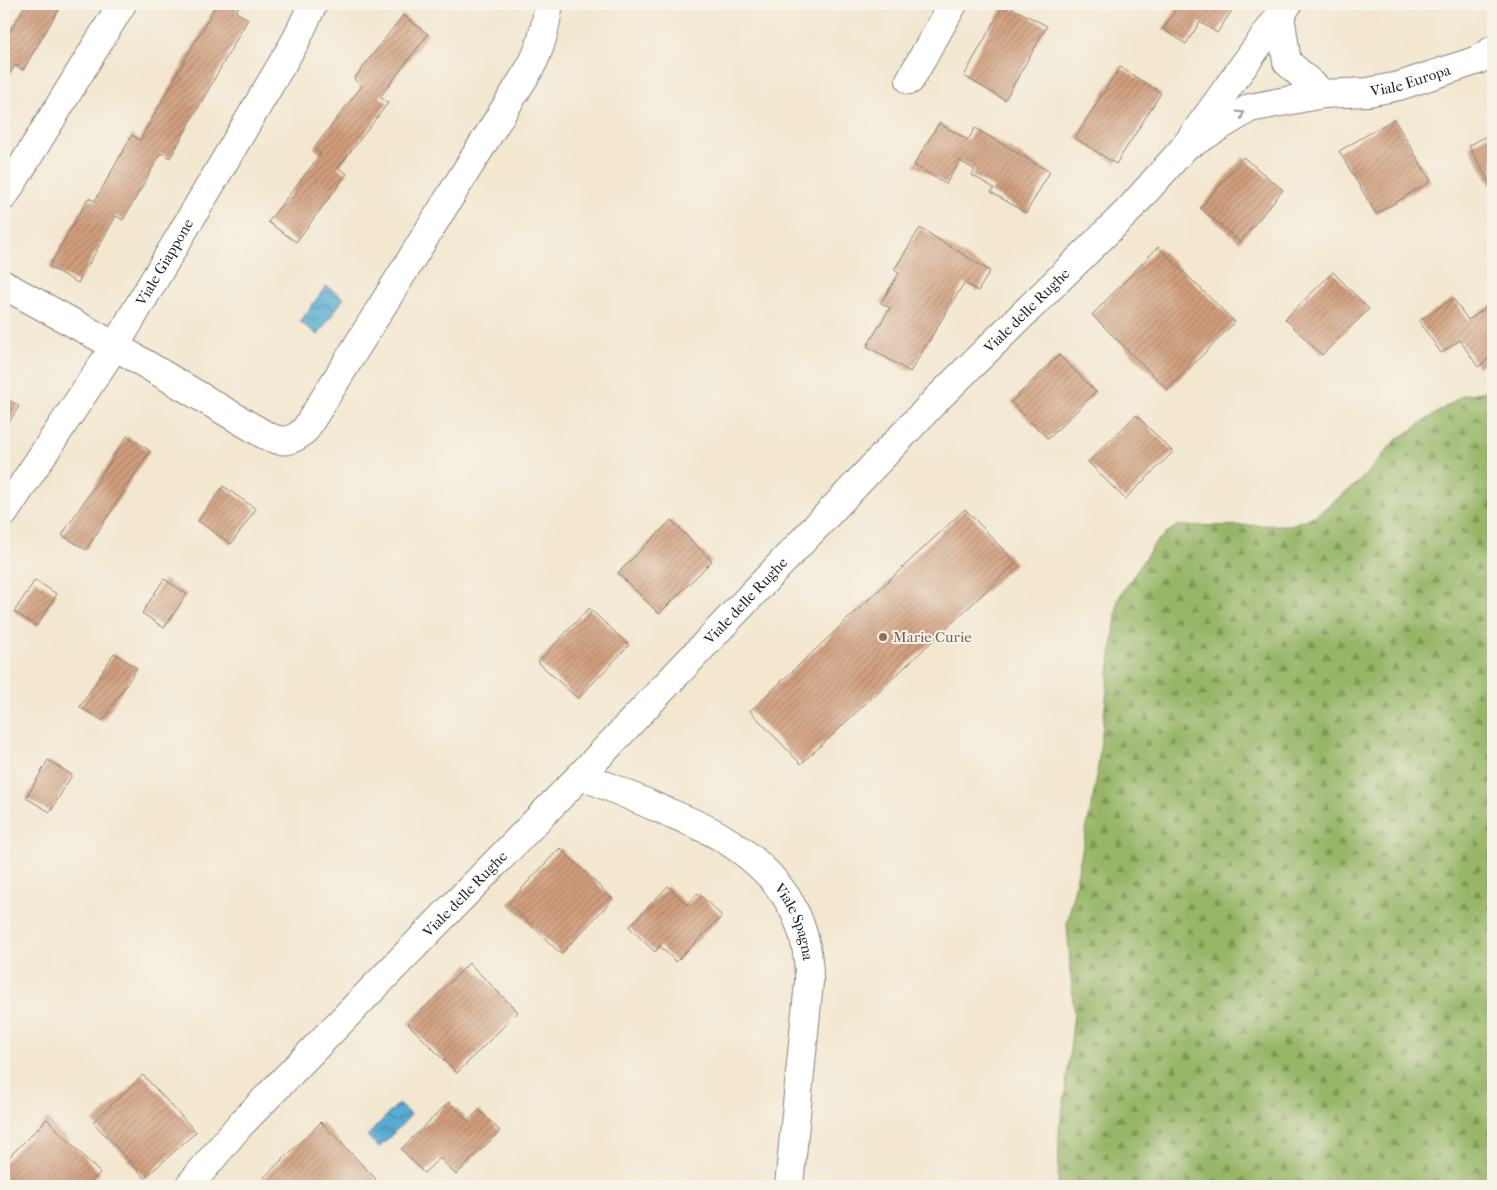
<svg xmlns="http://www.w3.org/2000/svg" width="1497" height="1190" font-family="'IM FELL French Canon',serif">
	<defs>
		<pattern id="forest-firs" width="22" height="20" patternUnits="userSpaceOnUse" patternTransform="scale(1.25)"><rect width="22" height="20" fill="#98b668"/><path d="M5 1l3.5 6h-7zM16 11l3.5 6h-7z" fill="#7b9355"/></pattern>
		<pattern id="water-waves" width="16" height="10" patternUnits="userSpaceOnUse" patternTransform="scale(1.25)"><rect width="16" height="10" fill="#57acd3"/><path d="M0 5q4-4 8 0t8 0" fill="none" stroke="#478baa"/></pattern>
		<pattern id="building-hatch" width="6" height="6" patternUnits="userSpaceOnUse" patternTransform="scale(1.25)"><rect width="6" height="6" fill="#d19f7d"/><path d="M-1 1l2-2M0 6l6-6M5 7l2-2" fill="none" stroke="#a98166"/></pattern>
	</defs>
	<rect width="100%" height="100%" fill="#f7f3e8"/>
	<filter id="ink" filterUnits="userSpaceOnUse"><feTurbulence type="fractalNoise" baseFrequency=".02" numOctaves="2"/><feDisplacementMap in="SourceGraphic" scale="10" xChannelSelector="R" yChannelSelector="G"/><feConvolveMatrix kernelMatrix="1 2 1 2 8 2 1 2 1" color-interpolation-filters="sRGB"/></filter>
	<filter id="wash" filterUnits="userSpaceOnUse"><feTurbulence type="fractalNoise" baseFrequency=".0096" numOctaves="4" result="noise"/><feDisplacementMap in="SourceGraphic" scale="20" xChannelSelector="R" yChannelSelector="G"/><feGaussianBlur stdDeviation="1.12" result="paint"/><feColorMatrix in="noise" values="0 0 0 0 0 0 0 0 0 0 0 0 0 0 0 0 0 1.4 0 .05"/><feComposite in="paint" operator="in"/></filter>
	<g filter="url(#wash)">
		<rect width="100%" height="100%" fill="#f3e7d0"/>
		<!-- forest -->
		<path fill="url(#forest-firs)" stroke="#5a6942" d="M1493,390V1186H1058L1059,1131L1065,1095L1074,1014L1067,925L1096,782L1118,599L1155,543L1176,526L1291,525L1316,515L1359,482L1394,442L1463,395Z"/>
		<!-- water -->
		<path fill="url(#water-waves)" stroke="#3a6478" d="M326,286L344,298L318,335L300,322Z
			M398,1104L411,1115L379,1148L367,1136Z"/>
		<g id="blocks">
			<!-- building -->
			<path fill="url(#building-hatch)" d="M26,4H62L23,70L15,65L4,83V41Z
				M214,4H240L236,12L248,19L170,158L161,153L123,220L116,216L78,283L49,267L88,198L95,201L132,135L140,140L216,5Z
				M1004,4L1047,26L1005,100L964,76Z
				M1179,4H1236L1217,33L1200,22L1186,44L1163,29Z
				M403,15L428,34L380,97L388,103L338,168L347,174L296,242L268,222L321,154L314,148L362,86L354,79Z
				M1120,67L1161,93L1116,164L1075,138Z
				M1394,119L1431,181L1376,214L1339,151Z
				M939,123L968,140L975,128L1050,172L1026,213L991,192L994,188L972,175L975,170L960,161L946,184L914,165Z
				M1493,132V186L1492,187L1469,146Z
				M1243,157L1283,190L1240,242L1200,208Z
				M920,228L990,271L978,291L964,283L910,372L867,346L890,308L881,303L899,273L894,270Z
				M1158,247L1235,322L1168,390L1092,315Z
				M1333,272L1369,309L1322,355L1285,319Z
				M1453,298L1468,320L1493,303V356L1478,367L1460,340L1441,353L1419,321Z
				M1059,355L1096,392L1048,439L1011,402Z
				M4,397L19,406L4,430Z
				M1136,415L1173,452L1125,499L1088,462Z
				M127,436L150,451L86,550L62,535Z
				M223,486L256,509L231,544L198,521Z
				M965,509L1016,563L801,764L750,711Z
				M671,520L712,561L659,614L618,573Z
				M164,579L187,594L164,628L142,613Z
				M35,580L57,594L37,626L14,612Z
				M589,608L629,645L578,699L538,662Z
				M114,653L137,668L103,721L80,707Z
				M48,760L72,775L50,812L26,798Z
				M560,848L613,899L561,954L508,903Z
				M668,886L687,905L698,893L722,916L676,962L660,946L655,952L629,927Z
				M469,963L518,1012L457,1073L408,1024Z
				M143,1075L196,1132L145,1178L93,1122Z
				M449,1102L468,1121L479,1110L500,1131L456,1175L440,1158L424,1173L401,1149Z
				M47,1119L100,1173L87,1186H4V1162Z
				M321,1122L376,1179L368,1186H255Z"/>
		</g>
	</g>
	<g filter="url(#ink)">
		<use href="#blocks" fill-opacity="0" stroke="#888276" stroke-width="1"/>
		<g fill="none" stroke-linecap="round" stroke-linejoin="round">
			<defs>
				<g id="minor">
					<path d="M910,80L953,4"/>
					<path id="s1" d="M1323,94L1368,92L1399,86L1478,60L1493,50"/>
					<path d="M1194,142L1250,108L1323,94L1287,62L1280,15"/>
					<path d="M4,196L122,4"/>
					<path d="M4,285L115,346L265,435C281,443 291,443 305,430L530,68C542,47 545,27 549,4"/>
					<path id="s2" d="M4,513L115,346L295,42L313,4"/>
					<path id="s3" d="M581,775C607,786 633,797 658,808C679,817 701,825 721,837C777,871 810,915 809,982L789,1186"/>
					<path id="s4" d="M189,1186L239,1126L581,775L936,400L1128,211L1184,148L1288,4"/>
				</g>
			</defs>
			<!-- minor casing -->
			<use href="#minor" stroke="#888276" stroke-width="30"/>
			<!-- minor -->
			<use href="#minor" stroke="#fff" stroke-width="28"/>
		</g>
		<!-- one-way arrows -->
		<defs><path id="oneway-chevron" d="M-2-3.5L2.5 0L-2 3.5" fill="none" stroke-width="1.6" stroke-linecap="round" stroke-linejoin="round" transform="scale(1.25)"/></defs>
		<use stroke="#999" href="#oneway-chevron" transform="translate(1241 114) rotate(-31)"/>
	</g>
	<!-- markers -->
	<circle fill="#8d6e63" stroke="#f7f3e8" stroke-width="2" cx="883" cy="637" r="5"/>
	<g text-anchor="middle" stroke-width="4" stroke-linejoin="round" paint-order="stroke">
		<!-- street labels -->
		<g font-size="15" fill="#1c1c1c" stroke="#f7f3e8">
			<text dy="5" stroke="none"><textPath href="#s1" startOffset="89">Viale Europa</textPath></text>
			<text dy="5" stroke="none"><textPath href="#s2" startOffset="298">Viale Giappone</textPath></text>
			<text dy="5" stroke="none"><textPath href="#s4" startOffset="1212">Viale delle Rughe</textPath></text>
			<text dy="5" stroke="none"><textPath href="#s4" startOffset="808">Viale delle Rughe</textPath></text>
			<text dy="5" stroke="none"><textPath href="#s4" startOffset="402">Viale delle Rughe</textPath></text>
			<text dy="5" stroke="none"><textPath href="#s3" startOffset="269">Viale Spagna</textPath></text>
		</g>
		<!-- education labels -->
		<g font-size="15" fill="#785e54" stroke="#f7f3e8" text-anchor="start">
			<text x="893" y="642">Marie Curie</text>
		</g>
	</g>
	<!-- margin -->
	<rect width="1497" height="1190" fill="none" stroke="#f7f3e8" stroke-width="20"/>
</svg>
